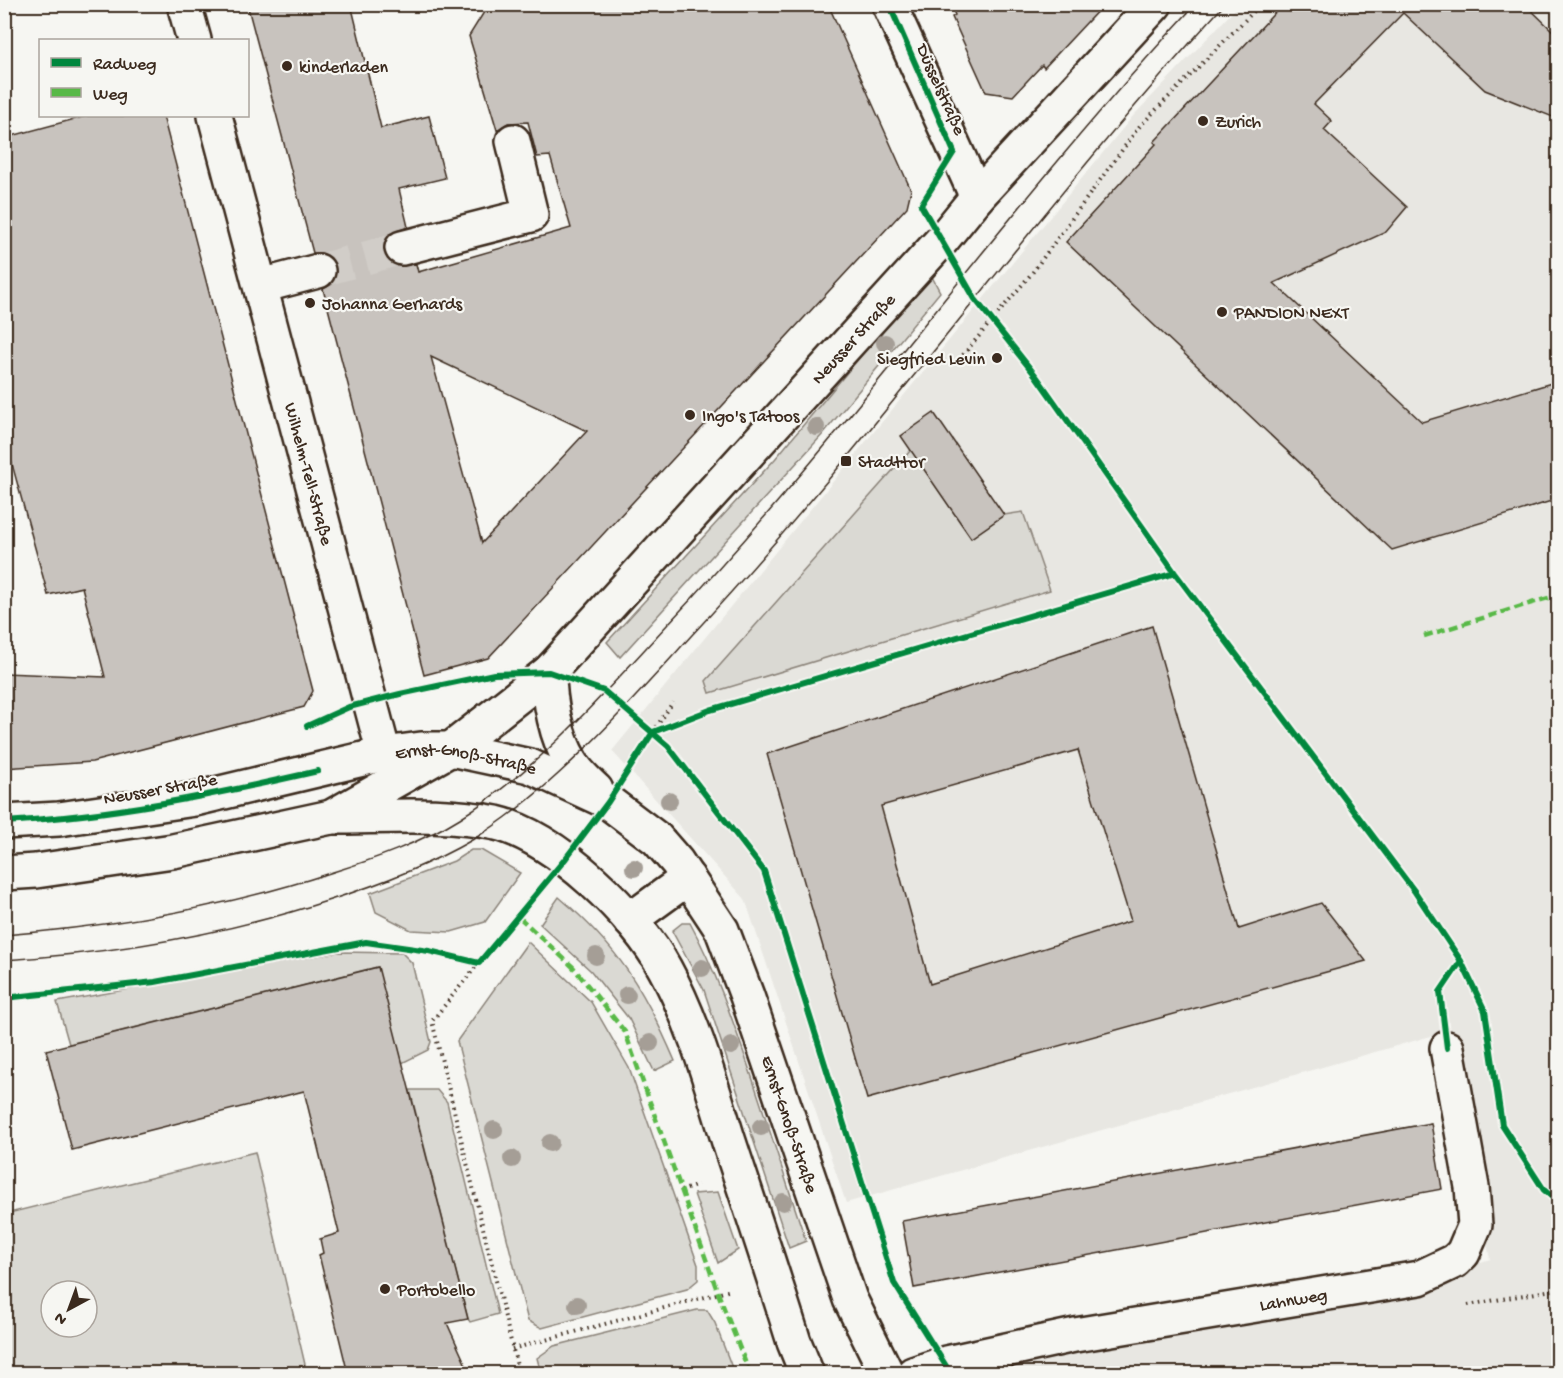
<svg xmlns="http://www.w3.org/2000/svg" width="1563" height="1378" font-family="'Gochi Hand',sans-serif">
	<rect width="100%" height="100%" fill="#f6f6f2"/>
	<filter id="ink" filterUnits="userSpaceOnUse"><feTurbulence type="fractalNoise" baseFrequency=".0167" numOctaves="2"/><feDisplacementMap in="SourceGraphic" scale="12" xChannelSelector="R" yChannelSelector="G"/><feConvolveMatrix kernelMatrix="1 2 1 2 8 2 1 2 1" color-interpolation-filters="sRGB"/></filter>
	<g filter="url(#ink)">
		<!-- built -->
		<path fill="#e8e7e2" d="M1239,5H1558V1373H950L1426,1280L1490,1259L1445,1032L846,1203L745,899L612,751L1133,116Z"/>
		<!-- green -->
		<path fill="#dad9d3" stroke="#8a8278" stroke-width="1.5" fill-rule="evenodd" d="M930,273L940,292L823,434L620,657L607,642L775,459Z
			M911,450L971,538L1004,515L1023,512L1050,590L710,693L706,681Z
			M471,850H481L520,873L485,922L451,932L411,930L376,912L370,893L454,861Z
			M559,897C619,948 644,989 675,1061L654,1071L629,1019L591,971L540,924Z
			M682,923H690C717,972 735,1027 753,1080C771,1134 788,1188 806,1241L789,1248L704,990L672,931Z
			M528,942L591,1002L629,1068L698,1265V1280L687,1289L542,1328L528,1321L457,1041Z
			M338,952L402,953L412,963L431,1042L428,1050L402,1063L377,967L69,1044L57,1002Z
			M410,1090H437L447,1102L498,1314L470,1322L468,1319Z
			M255,1152L307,1373H5V1214ZM51,1291H87V1327H51Z
			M718,1192L738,1250L718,1263L694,1194Z
			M697,1310H707L715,1323L734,1373H541L537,1358L554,1346Z"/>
		<!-- building -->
		<path fill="#c8c3be" stroke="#3b2a1e" stroke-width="1.5" fill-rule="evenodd" d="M247,4H351L381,128L429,116L445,178L399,189L408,227L389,234L384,244V253L389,261L398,266L416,264L418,272L571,228L550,156L537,157L528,122L508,123L497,130L469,36L489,4H828L911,190L907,207L488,658L424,675L323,289L332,284L336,276V267L331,257L322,253H313ZM431,357L587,431L482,543Z
			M950,4H1104L1044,68L1042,65L1013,96L986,92L952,17L955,15Z
			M1283,4H1525L1558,36V119L1485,90L1403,13L1314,104L1332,121L1324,130L1407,207L1386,232L1274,283L1422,422L1558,381V499L1392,550L1066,242L1156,144L1154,142Z
			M86,116H163L313,691L304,707L92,762L4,768V673L105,677L82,587L48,595L4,435V138Z
			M934,413L1004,515L971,538L901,436Z
			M1152,626L1239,929L1321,903L1366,961L867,1099L767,754ZM1078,750L1131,921L930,984L881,806Z
			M378,967L468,1319L447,1323L470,1374H348L319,1255L323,1253L320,1239L339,1233L304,1091L72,1150L46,1050Z
			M1431,1123L1442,1189L914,1288L902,1221Z"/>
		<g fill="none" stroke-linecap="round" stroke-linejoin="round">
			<!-- minor-tunnel -->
			<path stroke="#d1cdc8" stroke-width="33" stroke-dasharray="33 16" stroke-linecap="butt" d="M318,271L402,248"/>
			<defs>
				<g id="minor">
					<path d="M184,4L194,40"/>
					<path d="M889,4L977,197"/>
					<path id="s1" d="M215,116L384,754"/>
					<path d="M402,248L531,215L513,141"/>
					<path d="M261,286L318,271"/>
					<path d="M549,672C549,702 556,737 571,762C577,773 587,781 596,790"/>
					<path d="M332,817C386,817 443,812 496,823C556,837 637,916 665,969C694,1022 710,1081 728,1139C750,1206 773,1274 794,1342L807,1374"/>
					<path id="s2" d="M4,822L59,819L195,799L384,754L421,749H451L530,766L608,802L657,839L677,862L722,930L747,996L850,1299L887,1374"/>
					<path id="s3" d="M4,873L36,871L173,851L331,817L451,749L549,672L942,240L977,197L1155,4"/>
					<path d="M630,920L688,878"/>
					<path id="s4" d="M913,1374L946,1363L1075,1335L1419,1278L1455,1261L1463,1253L1475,1225L1472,1187L1447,1048"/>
				</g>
			</defs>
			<!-- minor casing -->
			<use href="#minor" stroke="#3b2a1e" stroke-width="38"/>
			<!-- path -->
			<path stroke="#3b2a1e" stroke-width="4" stroke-dasharray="1.5 4.5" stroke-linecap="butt" d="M963,355L1032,273L1139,127L1261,4
				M653,732L673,702
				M479,963L432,1021L519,1374
				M681,1191L698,1185
				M1468,1305L1558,1289
				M512,1349L731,1290
				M1553,1374L1558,1370"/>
			<!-- minor -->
			<use href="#minor" stroke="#f6f6f2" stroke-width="33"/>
			<!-- tram -->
			<path stroke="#3b2a1e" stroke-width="1.5" d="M4,935C115,926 224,908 330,873C375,859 420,843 460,818C539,769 605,692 668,624C855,426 1010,203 1196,4
				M4,960C116,953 224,935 330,900C380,884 427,866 472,840C551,793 629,704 691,636C879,434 1038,208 1225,4"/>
			<!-- quiet -->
			<path stroke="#58b947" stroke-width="4.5" stroke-dasharray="9 4.5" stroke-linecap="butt" d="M1424,636L1558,595
				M519,917L573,967L625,1032L718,1293L750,1374"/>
			<defs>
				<path id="cycleway" d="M889,4L954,152L921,205L975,299L1036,376L1175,573L1415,892L1461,961L1485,1011L1502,1125L1544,1190L1558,1202
					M307,726L349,707L400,694L494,674L549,672L604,691L668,746L764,871L894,1283L951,1374
					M4,822C111,816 214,795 318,771
					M4,998L155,982L366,942L429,951L479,963L566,858L608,802L653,732L710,710L1175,573
					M1447,1048L1440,992L1461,961"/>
			</defs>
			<!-- cycleway casing -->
			<use href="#cycleway" stroke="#f6f6f2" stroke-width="10"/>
			<!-- cycleway -->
			<use href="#cycleway" stroke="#00873e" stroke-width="6"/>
		</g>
		<!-- trees -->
		<g fill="#a59e96">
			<circle cx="885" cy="343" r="9"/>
			<circle cx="816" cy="427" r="9"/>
			<circle cx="669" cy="801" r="9"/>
			<circle cx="634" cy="868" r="9"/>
			<circle cx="596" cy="956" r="9"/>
			<circle cx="702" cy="968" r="9"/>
			<circle cx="627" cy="995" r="9"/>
			<circle cx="650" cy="1043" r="9"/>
			<circle cx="731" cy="1046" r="9"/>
			<circle cx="761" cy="1127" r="9"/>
			<circle cx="494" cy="1130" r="9"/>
			<circle cx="550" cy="1143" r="9"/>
			<circle cx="512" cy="1159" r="9"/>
			<circle cx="783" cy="1202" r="9"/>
			<circle cx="577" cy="1305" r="9"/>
		</g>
	</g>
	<!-- markers -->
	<g fill="#3b2a1e" stroke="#f6f6f2" stroke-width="2">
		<circle cx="287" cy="66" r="6"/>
		<circle cx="1203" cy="121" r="6"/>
		<circle cx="310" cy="303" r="6"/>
		<circle cx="1222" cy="312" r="6"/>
		<circle cx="997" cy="358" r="6"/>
		<circle cx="690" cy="415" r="6"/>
		<rect x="840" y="455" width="12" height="12" rx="3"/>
		<circle cx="385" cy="1289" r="6"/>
	</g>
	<g text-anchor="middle" stroke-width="4.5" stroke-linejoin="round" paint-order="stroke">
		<!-- poi labels -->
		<g font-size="18" fill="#3b2a1e" stroke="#f6f6f2" text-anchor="start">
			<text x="299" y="72">kinderladen</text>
			<text x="1215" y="127">Zurich</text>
			<text x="322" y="309">Johanna Gerhards</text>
			<text x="1234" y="318">PANDION NEXT</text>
			<text x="985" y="364" text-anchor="end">Siegfried Levin</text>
			<text x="702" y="421">Ingo's Tatoos</text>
			<text x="858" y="467">Stadttor</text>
			<text x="397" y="1295">Portobello</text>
		</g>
		<!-- street labels -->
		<g font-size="18" fill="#3b2a1e" stroke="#f6f6f2">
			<text transform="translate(942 89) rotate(66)" y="6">Düsselstraße</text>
			<text dy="6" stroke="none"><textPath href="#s3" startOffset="1046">Neusser Straße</textPath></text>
			<text dy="6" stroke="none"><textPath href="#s1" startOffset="370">Wilhelm-Tell-Straße</textPath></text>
			<text dy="6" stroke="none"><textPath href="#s2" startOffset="470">Ernst-Gnoß-Straße</textPath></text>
			<text transform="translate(160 788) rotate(-10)" y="6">Neusser Straße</text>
			<text dy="6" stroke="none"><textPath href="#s2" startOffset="1000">Ernst-Gnoß-Straße</textPath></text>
			<text dy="6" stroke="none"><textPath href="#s4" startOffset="388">Lahnweg</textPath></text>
		</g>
	</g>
	<!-- margin -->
	<rect width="1563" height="1378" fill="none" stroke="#f6f6f2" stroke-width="24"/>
	<rect x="12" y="12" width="1539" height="1354" fill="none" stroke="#3b2a1e" stroke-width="2" filter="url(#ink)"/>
	<!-- legend -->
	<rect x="39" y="39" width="210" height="78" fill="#f6f6f2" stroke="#aba49d" stroke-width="1.5"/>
	<rect x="51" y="58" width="30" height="9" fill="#00873e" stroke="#aba49d" stroke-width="1.5"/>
	<text x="93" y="69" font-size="18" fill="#3b2a1e">Radweg</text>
	<rect x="51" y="88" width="30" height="9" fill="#58b947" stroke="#aba49d" stroke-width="1.5"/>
	<text x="93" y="99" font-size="18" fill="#3b2a1e">Weg</text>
	<!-- north arrow -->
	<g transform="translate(69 1309) rotate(221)"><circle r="28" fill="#f6f6f2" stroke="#aba49d" stroke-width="1.5"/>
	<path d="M0-4.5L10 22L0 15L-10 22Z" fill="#3b2a1e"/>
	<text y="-9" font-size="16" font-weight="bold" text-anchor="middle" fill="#3b2a1e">N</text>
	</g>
</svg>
